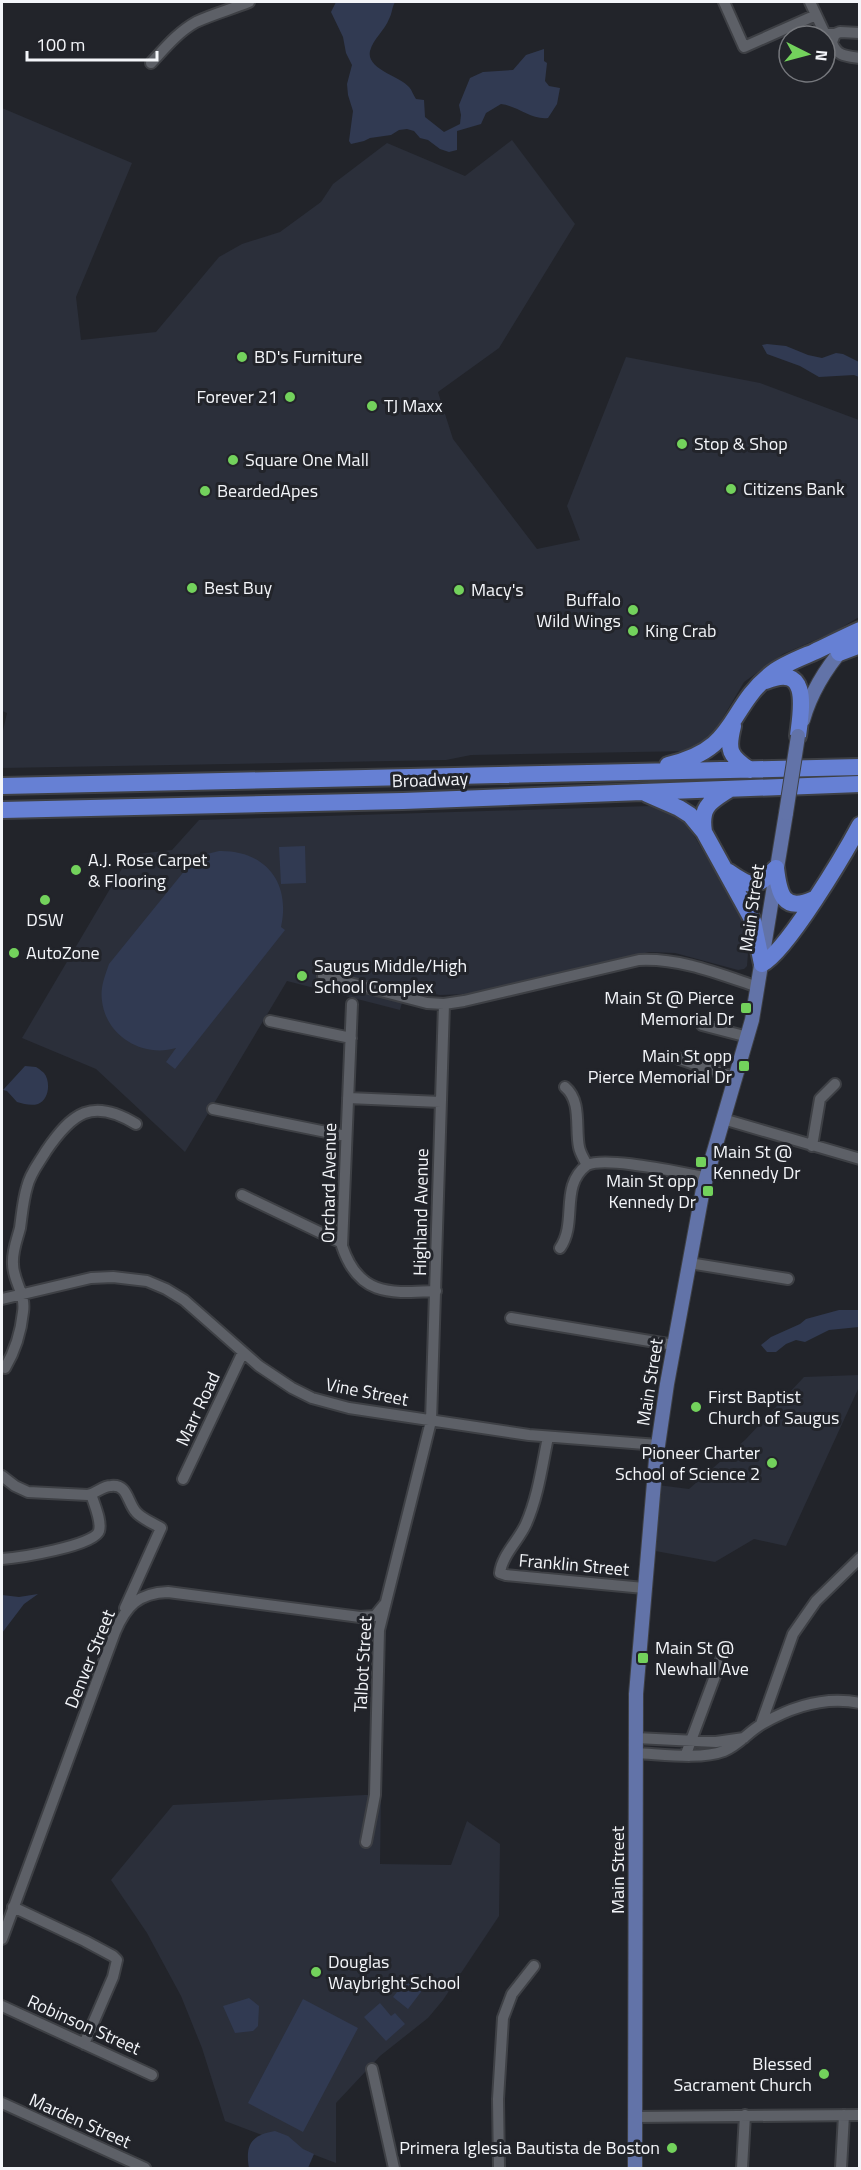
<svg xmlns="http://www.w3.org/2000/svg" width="861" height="2170" font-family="'Titillium Web',sans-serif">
	<rect width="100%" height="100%" fill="#22242a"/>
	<!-- built -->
	<path fill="#2b2f3a" d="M2,108L132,163L76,297L81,340L156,332L219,257L242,244L280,232L321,202L333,184L387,143L465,176L512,140L575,224L499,348L438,392L453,439L537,549L580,540L567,506L626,357L760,383L859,420V617L834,632L783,654L744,682L715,731L692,751L471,755L446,760L2,768V735L7,713L2,711Z
		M650,806L670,813L683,821L690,829L742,917L749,941L747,966L744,969L738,970L675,953L649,952L469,994L440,995L406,988L400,1010L287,981L185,1152L96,1069L22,1038L130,855L172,850L199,820Z
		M859,1375V1387L786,1546L754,1539L715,1562L650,1550L658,1485L689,1489L745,1440L804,1377Z
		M364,1795H381L380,1864L451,1865L467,1821L500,1844L499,1916L443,2000L428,2018L380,2056L336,2103V2163L225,2121L202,2048L181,1996L147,1933L111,1880L173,1805Z"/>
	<!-- green -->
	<path fill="#313a52" d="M336,2H395C392,7 392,14 389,19C385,30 373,39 370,51C366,69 400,76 409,87C412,90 413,95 416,99L424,100L425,117L444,132L460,124L461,115L459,105L470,78L483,72L513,70L526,55L544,49V61L547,63L545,81L549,86L560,88L557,104L548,118C531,120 518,106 501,104L486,113L481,124L457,131V150L449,152L440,149L428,140L420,138L414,131L407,129L399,130L391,135L370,138L364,141L351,144L349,141L353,111L348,95L347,84L352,65L346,53L343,37L331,12Z
		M767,344L786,346L808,355L822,358L836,353L843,354L859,362V377L854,375L819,377L800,366L767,354L762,345Z
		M305,846L306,883L281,884L279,847Z
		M219,851C265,850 291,882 281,927L285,930L175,1069L166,1062L176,1048C143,1058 106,1036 102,1001C100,987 105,976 109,964L190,864L207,854Z
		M25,1066L36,1067C38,1068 43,1072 44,1073C51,1082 49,1100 38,1104C31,1106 24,1104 17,1102L7,1091L3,1090Z
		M839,1310H859V1327L829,1330L805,1342L796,1340L786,1344L776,1352H767L761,1345L771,1337L800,1324L806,1319Z
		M38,1594L24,1604L2,1633V1595L19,1597Z
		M412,1973L427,1984L408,2009L393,1997Z
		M249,1998L259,2006L258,2026L253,2031L235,2033L223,2006Z
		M303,1999L358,2028L303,2132L248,2103Z
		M380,2003L391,2016L395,2013L405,2024L386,2041L364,2017Z
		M275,2131L288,2136L303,2149L314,2154L308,2168H249C245,2145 251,2135 275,2131Z"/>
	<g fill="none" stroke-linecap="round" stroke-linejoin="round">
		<defs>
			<path id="minor" d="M724,2L744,47L816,15
				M810,2L825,34H835
				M860,33L840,32L835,34L832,42C836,56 846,56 860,58
				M151,63C165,48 178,32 196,22C213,14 232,9 249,2
				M323,976L427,1003L444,1004L464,1001L639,960C681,958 719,974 758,987
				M352,1004L342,1246C359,1297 391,1293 436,1291
				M270,1021L351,1038
				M702,1025L748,1037
				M674,1057L736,1078
				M565,1087C582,1101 575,1128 579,1147C580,1153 584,1159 587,1165C607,1156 681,1173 706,1177
				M348,1098L441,1102
				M213,1109L346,1136
				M723,1119L860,1159
				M812,1146L820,1099L835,1084
				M242,1195L342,1243
				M560,1248C578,1222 559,1186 587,1165
				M689,1263L788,1279
				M2,1299L91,1278L113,1277L147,1281L166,1289L184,1300L259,1366L292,1388L312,1398L349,1408L529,1435L658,1445
				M511,1318L674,1345
				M5,1368C15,1351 21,1332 23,1312C26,1294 13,1281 13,1264C12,1251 17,1240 20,1228C22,1214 23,1200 27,1187C30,1173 39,1163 46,1151C72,1113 92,1097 136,1124
				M548,1437C542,1466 538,1497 526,1524C519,1540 502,1555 500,1573L506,1575L644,1588
				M2,1476L15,1486L28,1492L88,1495C97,1493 102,1486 111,1486C128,1484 127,1502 136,1512C142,1519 153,1523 161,1528L125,1608
				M183,1479L243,1352
				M2,1559C17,1558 95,1546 99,1531C102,1521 94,1504 91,1494
				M761,1724L793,1634L816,1601L860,1558
				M636,1738L716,1742L744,1738
				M636,1753C661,1754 700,1760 724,1751C739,1745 748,1732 762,1724C791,1707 826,1696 860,1703
				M686,1754L724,1652
				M366,1842L375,1795L379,1630L431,1421L444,1004
				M13,1907L85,1941L113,1956L117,1960L113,1977L84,2044
				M2,1939L115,1632C126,1606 138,1593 168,1592L360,1617L375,1616L384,1605
				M2,2006L152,2075
				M372,2069L394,2168
				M2,2103L145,2168
				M636,2117L860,2115
				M499,2168L498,2099L503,2018L512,1994L534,1966
				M742,2168L745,2115
				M841,2168L844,2115"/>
			<path id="major" d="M803,720C811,692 826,668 845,646
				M635,2168L636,1694L656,1459L667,1384L703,1189L752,1020L786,813"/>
			<path id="highway" d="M839,653L860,645
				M766,681C811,662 801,711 798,736
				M733,726C727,750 729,756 750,770
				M668,765C739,749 726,709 772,673C784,664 800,658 814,652C829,645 844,637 860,630
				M2,786L860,767
				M647,794L679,808L690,815L704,832L753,921L762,964C787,951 845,853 860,825
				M2,810L403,801L860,784
				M704,832C700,806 710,802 730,789
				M776,868C779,894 783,913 814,899
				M729,872C752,888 755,889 776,868"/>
		</defs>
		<!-- minor casing -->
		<use href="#minor" stroke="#3e4045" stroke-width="14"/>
		<!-- major casing -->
		<use href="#major" stroke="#3e4045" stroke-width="16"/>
		<!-- highway casing -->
		<use href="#highway" stroke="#3e4045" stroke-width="20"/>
		<!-- minor -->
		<use href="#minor" stroke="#5d6067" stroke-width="10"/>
		<!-- major -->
		<use href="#major" stroke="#6273a8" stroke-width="14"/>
		<!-- highway -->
		<use href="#highway" stroke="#6680d4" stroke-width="16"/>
		<defs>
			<path id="major-bridge" d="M786,813L798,736"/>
		</defs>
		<!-- major-bridge casing -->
		<use href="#major-bridge" stroke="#3e4045" stroke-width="16" stroke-linecap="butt"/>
		<!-- major-bridge -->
		<use href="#major-bridge" stroke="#6273a8" stroke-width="14"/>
	</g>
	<!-- markers -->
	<g fill="#73d25c" stroke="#22242a" stroke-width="2">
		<circle cx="242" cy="357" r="6"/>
		<circle cx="290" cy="397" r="6"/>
		<circle cx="372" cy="406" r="6"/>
		<circle cx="682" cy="444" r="6"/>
		<circle cx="233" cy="460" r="6"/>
		<circle cx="731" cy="489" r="6"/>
		<circle cx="205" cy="491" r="6"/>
		<circle cx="192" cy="588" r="6"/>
		<circle cx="459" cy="590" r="6"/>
		<circle cx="633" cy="610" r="6"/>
		<circle cx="633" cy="631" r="6"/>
		<circle cx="76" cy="870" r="6"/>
		<circle cx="45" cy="900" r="6"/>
		<circle cx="14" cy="953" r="6"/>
		<circle cx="302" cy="976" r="6"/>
		<rect x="740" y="1002" width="12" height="12" rx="3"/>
		<rect x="738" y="1060" width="12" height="12" rx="3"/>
		<rect x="695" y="1156" width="12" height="12" rx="3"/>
		<rect x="702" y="1185" width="12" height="12" rx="3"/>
		<circle cx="696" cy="1407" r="6"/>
		<circle cx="772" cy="1463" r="6"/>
		<rect x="637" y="1652" width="12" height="12" rx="3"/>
		<circle cx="316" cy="1972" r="6"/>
		<circle cx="824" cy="2074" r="6"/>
		<circle cx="672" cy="2148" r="6"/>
	</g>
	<g text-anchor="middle" stroke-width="6" stroke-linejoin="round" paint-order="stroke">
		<!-- poi labels -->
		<g font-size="18" fill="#f3f5f9" stroke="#22242a" text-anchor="start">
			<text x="254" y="363">BD's Furniture</text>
			<text x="278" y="403" text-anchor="end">Forever 21</text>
			<text x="384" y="412">TJ Maxx</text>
			<text x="694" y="450">Stop &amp; Shop</text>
			<text x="245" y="466">Square One Mall</text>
			<text x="743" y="495">Citizens Bank</text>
			<text x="217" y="497">BeardedApes</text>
			<text x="204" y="594">Best Buy</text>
			<text x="471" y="596">Macy's</text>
			<text x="621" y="606" text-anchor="end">Buffalo<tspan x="621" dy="21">Wild Wings</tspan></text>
			<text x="645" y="637">King Crab</text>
			<text x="88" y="866">A.J. Rose Carpet<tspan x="88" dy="21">&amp; Flooring</tspan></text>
			<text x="45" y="926" text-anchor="middle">DSW</text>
			<text x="26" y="959">AutoZone</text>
			<text x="314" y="972">Saugus Middle/High<tspan x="314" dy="21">School Complex</tspan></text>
			<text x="734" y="1004" text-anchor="end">Main St @ Pierce<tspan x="734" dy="21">Memorial Dr</tspan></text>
			<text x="732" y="1062" text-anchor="end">Main St opp<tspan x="732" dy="21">Pierce Memorial Dr</tspan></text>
			<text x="713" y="1158">Main St @<tspan x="713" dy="21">Kennedy Dr</tspan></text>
			<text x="696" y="1187" text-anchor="end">Main St opp<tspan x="696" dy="21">Kennedy Dr</tspan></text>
			<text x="708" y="1403">First Baptist<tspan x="708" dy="21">Church of Saugus</tspan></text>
			<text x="760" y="1459" text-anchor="end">Pioneer Charter<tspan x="760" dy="21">School of Science 2</tspan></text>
			<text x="655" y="1654">Main St @<tspan x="655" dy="21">Newhall Ave</tspan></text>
			<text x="328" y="1968">Douglas<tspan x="328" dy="21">Waybright School</tspan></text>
			<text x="812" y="2070" text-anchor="end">Blessed<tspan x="812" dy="21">Sacrament Church</tspan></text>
			<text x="660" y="2154" text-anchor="end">Primera Iglesia Bautista de Boston</text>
		</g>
		<!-- street labels -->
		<g font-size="18" fill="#f3f5f9" stroke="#22242a">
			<text transform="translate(430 780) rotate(-2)" y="6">Broadway</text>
			<text transform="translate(752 908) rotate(-82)" y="6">Main Street</text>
			<text transform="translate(329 1183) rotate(-89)" y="6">Orchard Avenue</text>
			<text transform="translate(421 1212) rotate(-89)" y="6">Highland Avenue</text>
			<text transform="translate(650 1382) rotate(-81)" y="6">Main Street</text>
			<text transform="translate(367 1392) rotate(11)" y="6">Vine Street</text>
			<text transform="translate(198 1409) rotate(-65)" y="6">Marr Road</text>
			<text transform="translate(574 1565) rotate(5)" y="6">Franklin Street</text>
			<text transform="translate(90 1659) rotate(-68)" y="6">Denver Street</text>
			<text transform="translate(363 1664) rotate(-87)" y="6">Talbot Street</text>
			<text transform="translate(618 1870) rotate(-90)" y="6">Main Street</text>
			<text transform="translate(84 2025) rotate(24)" y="6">Robinson Street</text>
			<text transform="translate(80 2121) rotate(24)" y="6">Marden Street</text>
		</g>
	</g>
	<!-- border -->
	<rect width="861" height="2170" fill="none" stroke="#f3f5f9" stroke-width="6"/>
	<!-- north arrow -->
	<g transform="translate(807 54) rotate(96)"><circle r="28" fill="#22242a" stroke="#76787d" stroke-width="1.5"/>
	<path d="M0-4.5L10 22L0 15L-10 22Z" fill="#73d25c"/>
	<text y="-9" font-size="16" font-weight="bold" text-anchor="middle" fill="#f3f5f9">N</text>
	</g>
	<!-- scale -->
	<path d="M27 51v9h130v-9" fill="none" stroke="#f3f5f9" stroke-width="3"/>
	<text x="36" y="51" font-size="18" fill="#f3f5f9" stroke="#22242a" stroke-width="4.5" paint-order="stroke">100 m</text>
</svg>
